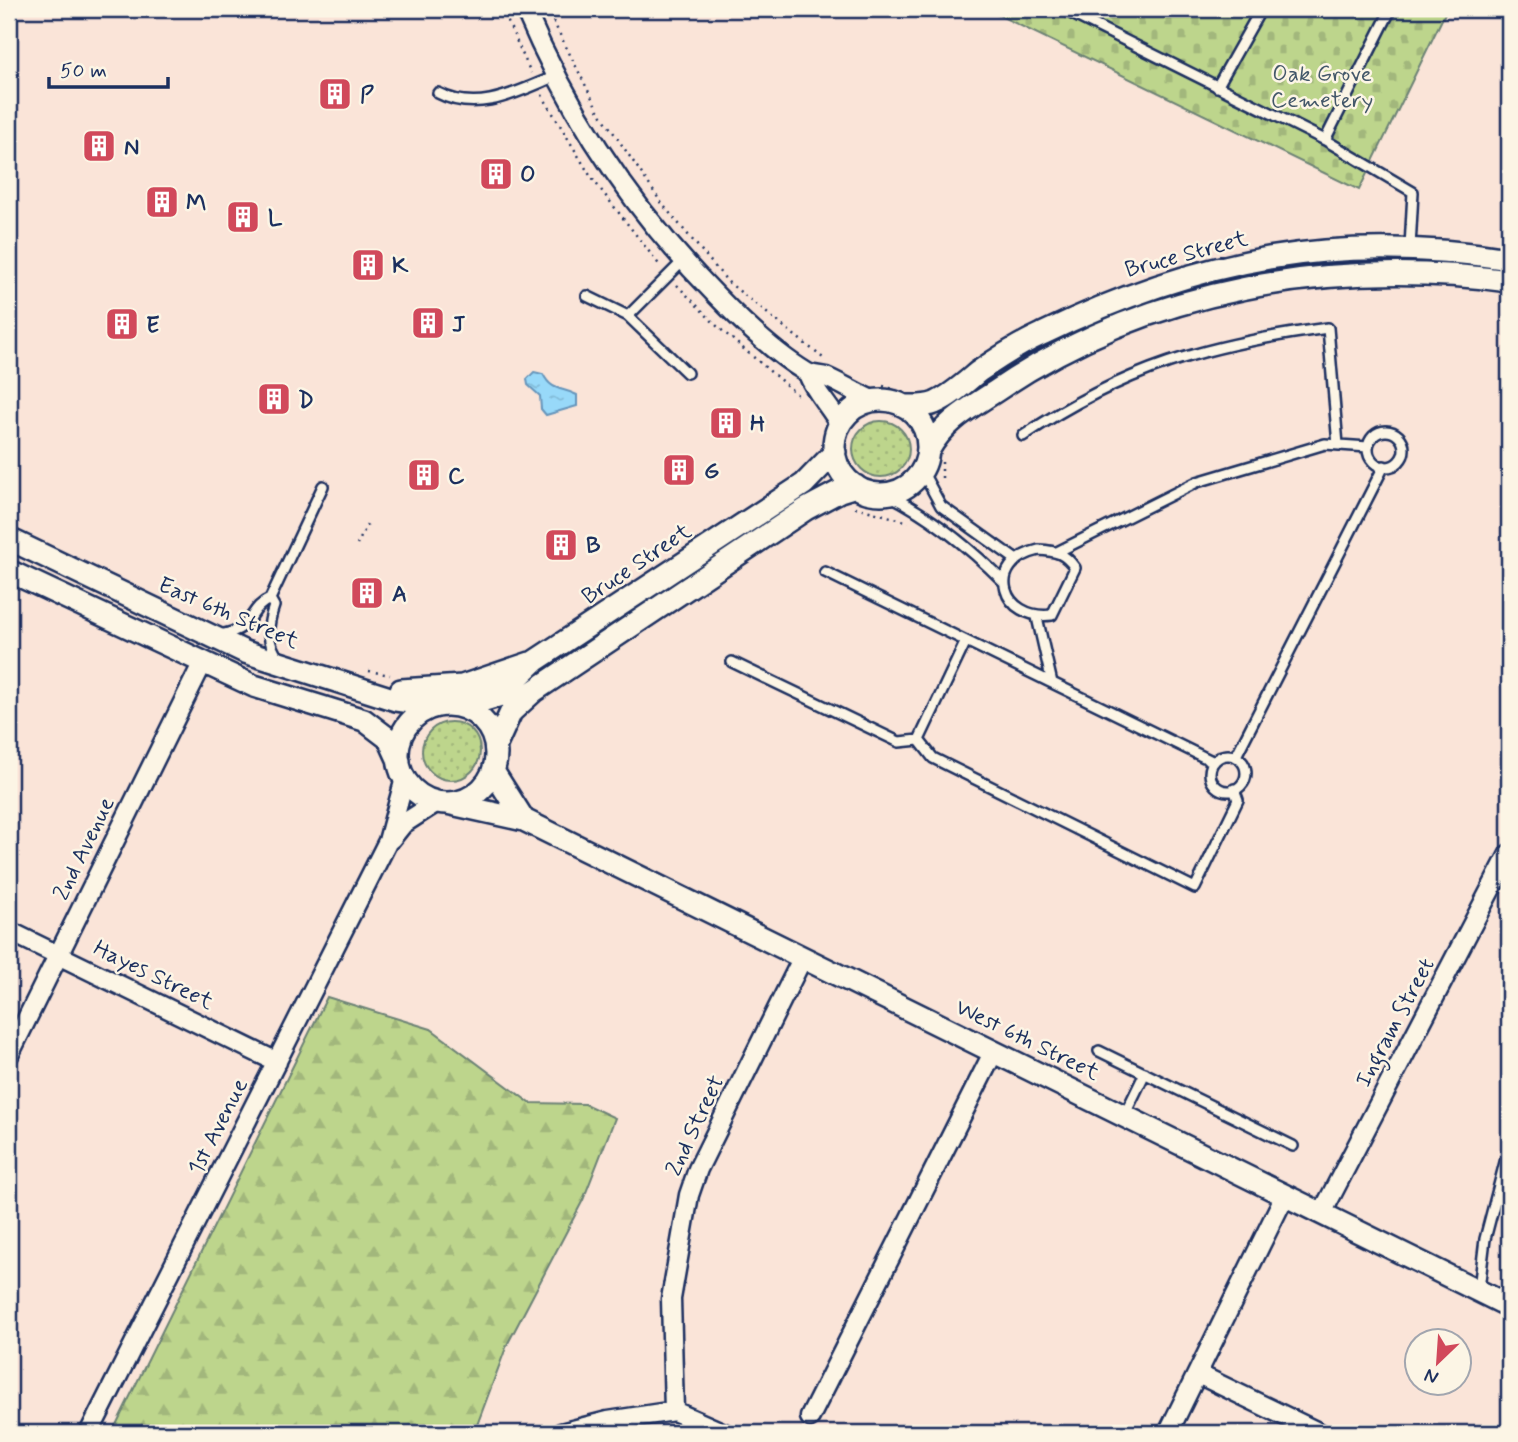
<svg xmlns="http://www.w3.org/2000/svg" width="1518" height="1442" font-family="Mynerve,sans-serif">
	<defs>
		<pattern id="grass-dots" width="8" height="8" patternUnits="userSpaceOnUse" patternTransform="scale(1.75)"><rect width="8" height="8" fill="#bdd58c"/><path d="M2 2h.1M6 6h.1" fill="none" stroke="#a2b77b" stroke-width="1.8" stroke-linecap="round"/></pattern>
		<pattern id="forest-firs" width="22" height="20" patternUnits="userSpaceOnUse" patternTransform="scale(1.75)"><rect width="22" height="20" fill="#bdd58c"/><path d="M5 1l3.5 6h-7zM16 11l3.5 6h-7z" fill="#a2b77b"/></pattern>
		<pattern id="cemetery-stones" width="16" height="16" patternUnits="userSpaceOnUse" patternTransform="scale(1.75)"><rect width="16" height="16" fill="#bdd58c"/><path d="M2 7V4a2 2 0 0 1 4 0v3zM10 15v-3a2 2 0 0 1 4 0v3z" fill="#a2b77b"/></pattern>
		<pattern id="water-ripples" width="26" height="14" patternUnits="userSpaceOnUse" patternTransform="scale(1.75)"><rect width="26" height="14" fill="#98d9f9"/><path d="M2 4q2-2 4 0t4 0M15 11q2-2 4 0t4 0" fill="none" stroke="#82bbd8"/></pattern>
	</defs>
	<rect width="100%" height="100%" fill="#fae4d8"/>
	<filter id="ink" filterUnits="userSpaceOnUse"><feTurbulence type="fractalNoise" baseFrequency=".0143" numOctaves="2"/><feDisplacementMap in="SourceGraphic" scale="14" xChannelSelector="R" yChannelSelector="G"/><feConvolveMatrix kernelMatrix="1 2 1 2 8 2 1 2 1" color-interpolation-filters="sRGB"/></filter>
	<g filter="url(#ink)">
		<!-- grass -->
		<path fill="url(#grass-dots)" stroke="#6c8275" stroke-width="2" d="M853 449a28 28 0 1 1 56 0a28 28 0 1 1-56 0Z
			M422 751a29 29 0 1 1 58 0a29 29 0 1 1-58 0Z"/>
		<!-- forest -->
		<path fill="url(#forest-firs)" stroke="#6c8275" stroke-width="2" d="M327,997L431,1029L530,1103L585,1104L615,1118L583,1200L507,1345L474,1433H112Z"/>
		<!-- cemetery -->
		<path fill="url(#cemetery-stones)" stroke="#6c8275" stroke-width="2" d="M986,9H1447L1359,190Z"/>
		<!-- water -->
		<path fill="url(#water-ripples)" stroke="#6695bb" stroke-width="2" d="M534,372L543,374C552,392 562,387 577,395V406L546,415L541,409L540,396L528,385L527,379Z"/>
		<g fill="none" stroke-linecap="round" stroke-linejoin="round">
			<defs>
				<path id="service" d="M1062,9L1325,140L1413,192L1410,247
					M1217,87L1261,9
					M438,93C478,114 517,92 556,76
					M1325,140L1391,9
					M587,296L628,316L687,373
					M628,316L683,261
					M1368 449a18 18 0 1 1 36 0a18 18 0 1 1-36 0Z
					M1023,436C1124,368 1208,344 1328,328L1338,445
					M922,471L941,506L1015,559
					M887,494C931,516 969,547 1004,582
					M1039,550C1056,551 1065,553 1075,568L1052,615C1002,621 983,563 1039,550Z
					M1057,552L1197,482L1325,444L1368,447
					M825,572L1214,762
					M270,599L274,606C267,626 266,642 279,659
					M1037,617L1052,683
					M219,635C258,629 246,609 270,599L323,486
					M732,662L899,742L919,740L966,641
					M919,740L933,758L1195,888L1238,800L1234,789
					M1210 773a18 18 0 1 1 36 0a18 18 0 1 1-36 0Z
					M1236,756L1384,466
					M1099,1051L1293,1146
					M1124,1116L1145,1073
					M1479,1289L1485,1239L1509,1147"/>
				<path id="minor" d="M525,9C571,117 634,212 717,296C743,323 773,352 806,372C812,376 820,375 826,377C842,384 858,394 874,401
					M808,374C816,394 830,406 840,425
					M391,839L403,824L437,802
					M9,931L277,1062
					M9,1055L202,664
					M1322,1213L1509,854
					M1198,1374L1320,1433
					M674,1411L671,1299L689,1195L698,1169L803,957
					M810,1417L994,1051
					M89,1433L388,841L405,778
					M561,1433L608,1421L674,1411L724,1433
					M1168,1433L1285,1195"/>
				<path id="tertiary" d="M834 447a47 47 0 1 1 94 0a47 47 0 1 1-94 0Z
					M904,406C914,406 925,407 935,403C951,396 965,383 978,372C998,358 1020,344 1042,334C1198,258 1337,232 1509,259
					M928,451C945,420 972,407 999,389C1148,288 1333,258 1509,281
					M9,539L245,652L396,700L439,706
					M9,571L254,686L364,720L389,739L399,761
					M401,690L462,686L530,663
					M398 754a49 49 0 1 1 98 0a49 49 0 1 1-98 0Z
					M462,707L498,696L535,661L804,484L835,452
					M496,745L511,712L534,691L806,509L840,491L856,486
					M493,771L524,820
					M447,803L524,820L1509,1306"/>
			</defs>
			<!-- service casing -->
			<use href="#service" stroke="#1b2f5e" stroke-width="14"/>
			<!-- minor casing -->
			<use href="#minor" stroke="#1b2f5e" stroke-width="23"/>
			<!-- tertiary casing -->
			<use href="#tertiary" stroke="#1b2f5e" stroke-width="26"/>
			<!-- path -->
			<path stroke="#1b2f5e" stroke-width="2.5" stroke-dasharray="2 5" stroke-linecap="butt" d="M502,9L531,73
				M547,9L598,110L663,205L728,282L823,358
				M542,95L591,177L661,267
				M677,285L718,327L799,396
				M883,386L897,390
				M942,462V480
				M855,507L909,522
				M357,545L369,521
				M369,671L390,675"/>
			<!-- service -->
			<use href="#service" stroke="#fcf5e5" stroke-width="9"/>
			<!-- minor -->
			<use href="#minor" stroke="#fcf5e5" stroke-width="18"/>
			<!-- tertiary -->
			<use href="#tertiary" stroke="#fcf5e5" stroke-width="21"/>
		</g>
	</g>
	<!-- icons -->
	<defs>
		<symbol id="building-square" viewBox="-11 -11 22 22"><rect x="-9" y="-9" width="18" height="18" rx="4" fill="#d1495b" stroke="#fcf5e5"/><path d="M-4-6H4V6H1V3H-1V6H-4ZM-2.5-4.3h1.7v1.8h-1.7ZM.8-4.3h1.7v1.8H.8ZM-2.5-1h1.7V.8h-1.7ZM.8-1h1.7V.8H.8Z" fill="#fff"/></symbol>
	</defs>
	<g fill-rule="evenodd">
		<use href="#building-square" x="316" y="75" width="38" height="38"/>
		<use href="#building-square" x="80" y="127" width="38" height="38"/>
		<use href="#building-square" x="477" y="155" width="38" height="38"/>
		<use href="#building-square" x="143" y="183" width="38" height="38"/>
		<use href="#building-square" x="224" y="198" width="38" height="38"/>
		<use href="#building-square" x="349" y="246" width="38" height="38"/>
		<use href="#building-square" x="409" y="304" width="38" height="38"/>
		<use href="#building-square" x="103" y="305" width="38" height="38"/>
		<use href="#building-square" x="255" y="380" width="38" height="38"/>
		<use href="#building-square" x="707" y="404" width="38" height="38"/>
		<use href="#building-square" x="660" y="451" width="38" height="38"/>
		<use href="#building-square" x="405" y="456" width="38" height="38"/>
		<use href="#building-square" x="542" y="526" width="38" height="38"/>
		<use href="#building-square" x="348" y="574" width="38" height="38"/>
	</g>
	<g text-anchor="middle" stroke-width="5" stroke-linejoin="round" paint-order="stroke">
		<!-- park labels -->
		<g font-size="23" fill="#44586a" stroke="#fcf5e5">
			<text x="1322" y="81">Oak Grove<tspan x="1322" dy="26">Cemetery</tspan></text>
		</g>
		<!-- poi labels -->
		<g font-size="23" font-weight="bold" fill="#1b2f5e" stroke="#fcf5e5" text-anchor="start">
			<text x="360" y="102">P</text>
			<text x="124" y="154">N</text>
			<text x="520" y="182">O</text>
			<text x="186" y="210">M</text>
			<text x="268" y="225">L</text>
			<text x="392" y="273">K</text>
			<text x="452" y="331">J</text>
			<text x="146" y="332">E</text>
			<text x="298" y="407">D</text>
			<text x="750" y="431">H</text>
			<text x="704" y="478">G</text>
			<text x="448" y="483">C</text>
			<text x="586" y="553">B</text>
			<text x="392" y="601">A</text>
		</g>
		<!-- street labels -->
		<g font-size="23" fill="#1b2f5e" stroke="#fcf5e5">
			<text transform="translate(1186 253) rotate(-15)" y="8">Bruce Street</text>
			<text transform="translate(636 563) rotate(-34)" y="8">Bruce Street</text>
			<text transform="translate(229 612) rotate(23)" y="8">East 6th Street</text>
			<text transform="translate(83 848) rotate(-64)" y="8">2nd Avenue</text>
			<text transform="translate(154 974) rotate(26)" y="8">Hayes Street</text>
			<text transform="translate(1394 1022) rotate(-62)" y="8">Ingram Street</text>
			<text transform="translate(1028 1039) rotate(26)" y="8">West 6th Street</text>
			<text transform="translate(694 1125) rotate(-65)" y="8">2nd Street</text>
			<text transform="translate(217 1126) rotate(-63)" y="8">1st Avenue</text>
		</g>
	</g>
	<!-- margin -->
	<rect width="1518" height="1442" fill="none" stroke="#fcf5e5" stroke-width="35"/>
	<rect x="18" y="18" width="1483" height="1407" fill="none" stroke="#1b2f5e" stroke-width="2.5" filter="url(#ink)"/>
	<!-- north arrow -->
	<g transform="translate(1438 1362) rotate(205)"><circle r="33" fill="#fcf5e5" stroke="#a2a6af" stroke-width="2"/>
	<path d="M0-5L12 26L0 18L-12 26Z" fill="#d1495b"/>
	<text y="-10" font-size="19" font-weight="bold" text-anchor="middle" fill="#1b2f5e">N</text>
	</g>
	<!-- scale -->
	<path d="M49 77v10h119v-10" fill="none" stroke="#1b2f5e" stroke-width="3.5"/>
	<text x="60" y="77" font-size="21" fill="#1b2f5e" stroke="#fcf5e5" stroke-width="5" paint-order="stroke">50 m</text>
</svg>
